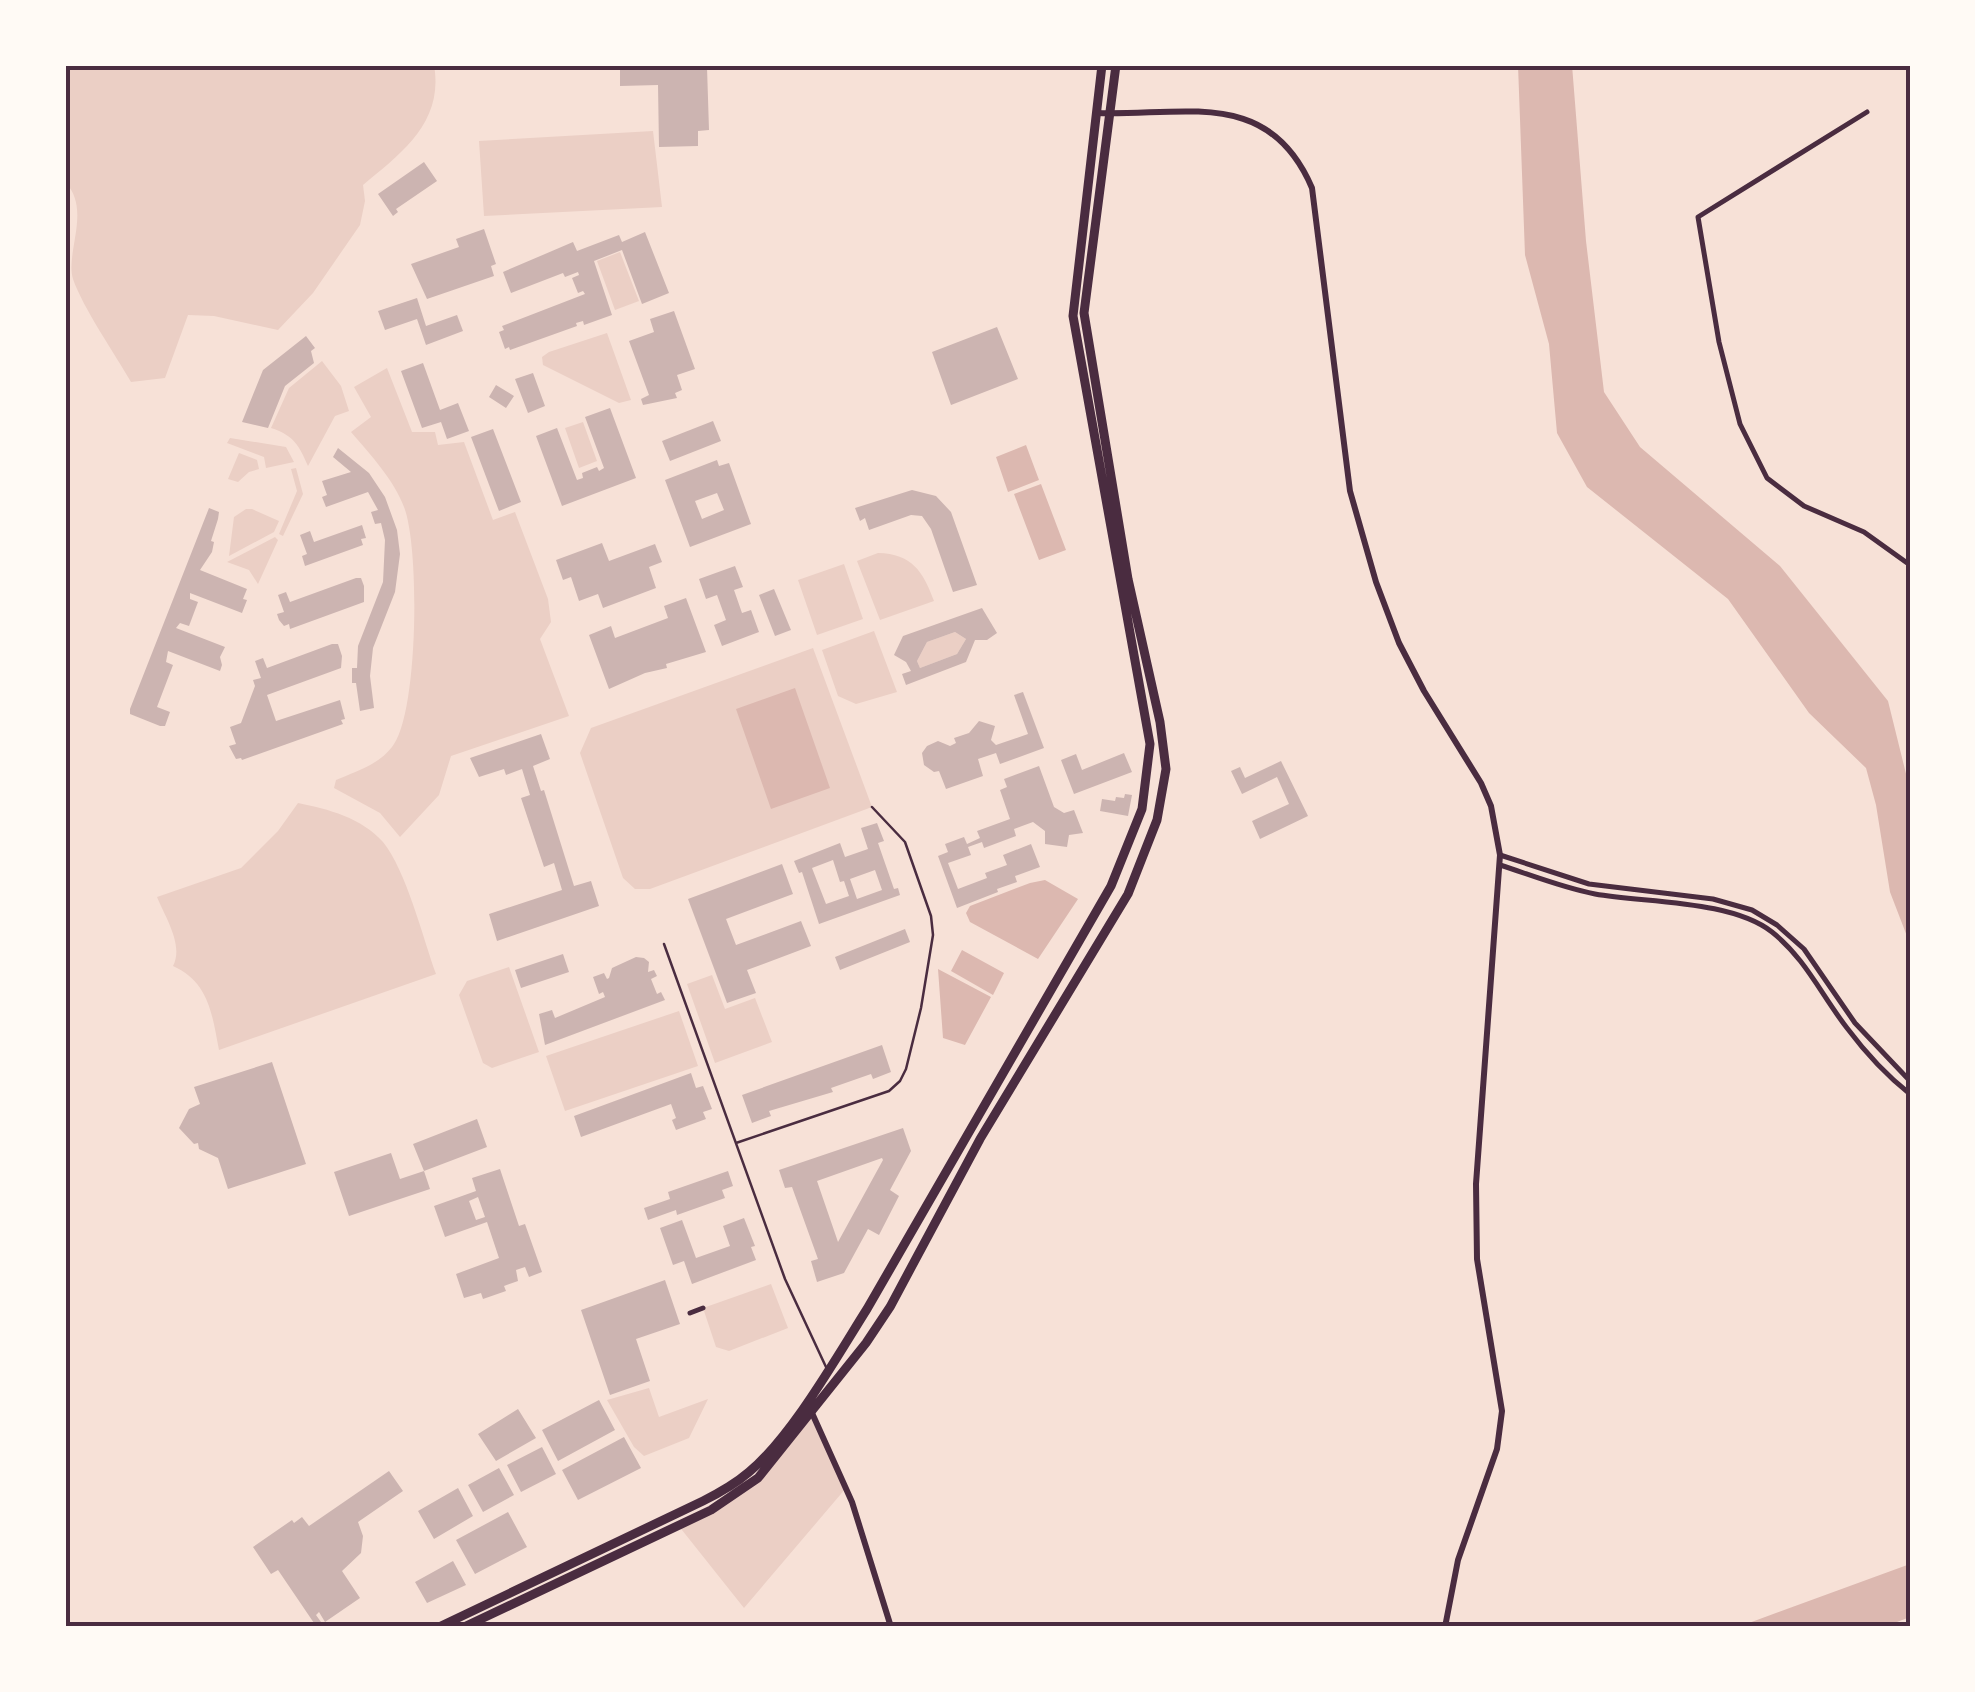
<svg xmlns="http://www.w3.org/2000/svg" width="1975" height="1692" font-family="Cabin,sans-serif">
	<rect width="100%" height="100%" fill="#f7e1d7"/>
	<!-- green -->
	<path fill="#ebcfc5" d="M65,65H434C444,122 402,153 363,185L365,201L360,225L313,293L278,330L214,316L188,315L165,378L131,382C115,354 83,308 73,279C65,253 92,209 65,182Z
		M653,131L662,207L484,216L479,141Z
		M620,252L639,301L615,310L597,261Z
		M607,333L631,400L619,403L543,365L542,357L549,352Z
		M322,361L341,386L349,411L335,416L308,466C299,445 293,435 271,428L289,388Z
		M387,368L412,432H435L438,445L464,442L493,520L515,512L548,599L551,622L540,639L569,716L451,756L439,795L400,837L380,813L334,788L336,780C357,771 381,764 394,744C418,709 420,548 404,507C394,480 370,454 351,432L371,417L354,387Z
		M583,422L597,461L579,468L565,428Z
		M230,438L286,447L294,462L266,468L264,457L227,443Z
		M239,453L257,460L259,469L249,472L238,482L228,479Z
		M296,468L303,494L283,536L279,534L297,491L291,469Z
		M246,509H252L279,521L274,532L229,556L234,517Z
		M275,537L278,540L258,584L249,570L227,562Z
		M878,553C912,554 923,571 934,601L880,620L857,561Z
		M844,564L863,619L817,635L798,580Z
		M874,631L897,692L856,704L838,696L822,650Z
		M955,632L966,639L957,654L920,668L917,661L927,642Z
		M813,648L872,807L650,889H635L623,878L580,753L591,728Z
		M298,803C328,809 362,818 383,842C406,870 423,938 436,974L219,1050C212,1014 209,982 173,966C184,945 165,917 157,897L241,868L278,831Z
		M509,967L539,1052L492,1068L483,1063L459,995L467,981Z
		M712,975L725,1009L755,998L772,1042L715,1063L687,984Z
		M679,1011L698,1066L565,1111L546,1056Z
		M771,1284L788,1328L729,1351L716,1347L703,1308Z
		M649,1388L659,1417L708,1399L689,1438L644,1456L634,1447L607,1400Z
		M812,1413L846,1488L744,1608L678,1525L758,1478Z"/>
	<!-- water -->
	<path fill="#dcb8b0" d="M1518,65H1572L1586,241L1604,392L1640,447L1780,566L1888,701L1910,790V944L1890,892L1876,805L1866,768L1809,713L1728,599L1587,487L1557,433L1549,344L1525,255Z
		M1026,445L1039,480L1008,492L996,457Z
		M1041,484L1066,550L1039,560L1014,494Z
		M795,688L830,788L771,809L736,709Z
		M1045,880L1078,899L1038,959L970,922L966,913L970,906L1030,883Z
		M962,950L1004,973L993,995L951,971Z
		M938,969L991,997L965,1045L943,1038Z
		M1910,1564V1617L1884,1627H1738Z"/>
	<!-- building -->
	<path fill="#ccb4b1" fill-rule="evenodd" d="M620,65L707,67L709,130L698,131V146L659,147L658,85L620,86Z
		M424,162L437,181L396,209L398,212L393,216L378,194Z
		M484,229L496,264L491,266L494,276L427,299L411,264L459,247L456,239Z
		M645,232L669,293L642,304L622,250L594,261L612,315L584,325L583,321L576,323L577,326L510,350L509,347L505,349L499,332L504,330L502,326L585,294L583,291L578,293L572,278L579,275L578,272L565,277L563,273L511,293L503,272L573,242L577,251L619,235L622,242Z
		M417,298L426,326L457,315L463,331L426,345L417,319L385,330L378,311Z
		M674,311L695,369L677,375L682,390L675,393L677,398L643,405L641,399L649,395L629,341L654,332L650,319Z
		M997,327L1018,379L951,405L932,352Z
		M306,336L315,348L311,351L314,363L285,386L268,428L242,422L263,370Z
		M423,363L440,410L458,403L469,431L447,439L441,422L422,428L401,371Z
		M533,373L545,406L528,413L515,379Z
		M496,385L514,396L506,408L489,397Z
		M610,408L636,478L562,506L536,436L557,428L577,480L583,478L582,473L597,467L599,471L604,468L585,417Z
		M713,421L721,441L670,461L662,441Z
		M493,429L521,502L499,511L471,437Z
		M338,448L369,473L385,497L397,530L400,554L395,592L373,648L370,676L374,708L360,711L356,683H352V668H357L358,646L383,582L385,540L381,523L375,524L371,512L378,510L368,492L326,507L322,497L327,495L322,481L351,472L333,457Z
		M717,460L719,466L729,463L751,524L690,547L665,480ZM717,493L724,510L702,519L695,501Z
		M912,490L936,496L951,512L977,585L953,592L931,529L922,516L911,515L869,530L865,518L860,521L855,508Z
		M209,508L219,512L218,519L211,541L214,542L212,552L200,570L247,589L243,599L247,600L242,613L190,593V599L198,602L189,626L180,623L176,628L225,647L220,657L222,665L220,671L168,651L166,662L173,665L157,707L170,712L165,726H160L130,714V709Z
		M362,525L366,538L361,539L363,545L305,566L302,556L307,554L300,535L310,531L314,542Z
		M602,543L609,561L655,544L662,562L649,567L656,588L603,608L598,594L579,601L571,577L563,580L556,560Z
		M735,566L743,587L734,590L742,613L751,610L759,632L722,646L714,625L726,620L717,595L706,599L699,579Z
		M356,578H361L364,586V602L290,629L289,624L284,626L279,620L277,614L284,612L278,595L286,592L290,602Z
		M774,589L791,630L775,636L759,595Z
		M686,598L706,652L666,664L667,668L645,673L609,689L589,635L611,626L615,638L668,618L664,606Z
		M982,608L997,633L987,640H975L966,662L906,685L902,674L911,671L906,662L894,655L903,636ZM955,632L966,639L957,654L920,668L917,661L927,642Z
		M332,644H338L342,656L341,668L267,695L276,721L340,700L345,719L341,720L343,724L242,760L241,758L236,759L229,746L236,744L230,727L241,723L255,686L253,680L261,678L255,661L263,658L267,668Z
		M1023,692L1044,748L1000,764L996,753L978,759L983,776L946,789L939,771L934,772L924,765L922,753L927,746L938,741L950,746L956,743L954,738L969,733L979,721L995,726L991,740L996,745L1028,734L1014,695Z
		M541,734L550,759L533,766L541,791L544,790L574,886L591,881L599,906L497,941L489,914L562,890L554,863L544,867L521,798L530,795L522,769L506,775L504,769L479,777L470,758Z
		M1124,753L1132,772L1074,794L1061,760L1076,754L1082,770Z
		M1281,761L1308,816L1260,839L1252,821L1289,804L1277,777L1242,794L1231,771L1240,767L1245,778Z
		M1039,766L1054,807L1064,813L1074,810L1083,833L1069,835L1067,847L1045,844V831L1033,822L1014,829L1016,836L984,848L982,842L968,847L971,855L948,863L958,889L987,878L985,873L1007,865L1003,855L1031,844L1040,867L1015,876L1017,882L997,889L998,892L957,908L938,856L948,852L945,844L964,837L967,844L980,838L977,831L1010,819L1000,790L1007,787L1004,779Z
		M1125,794L1132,795L1128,816L1100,811L1102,799L1115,801L1116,797L1124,798Z
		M877,823L884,841L878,843L894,889L898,888L900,895L819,924L802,872L799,873L794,861L840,843L845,857L868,849L861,828ZM833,860L840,882L844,881L849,896L826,904L812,868ZM875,870L882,890L857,899L850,879Z
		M782,864L793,894L726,919L736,945L801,921L811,946L747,970L756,993L727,1003L688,899Z
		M905,929L910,942L840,970L835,957Z
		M563,954L569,972L521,988L515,970Z
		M636,957L644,958L649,962L648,972L654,970L657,976L651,979L657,994L661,992L665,1000L545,1045L539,1014L552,1010L555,1018L605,997L603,992L599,994L593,977L604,973L607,979L609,978L612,968Z
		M882,1045L891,1072L873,1079L871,1074L831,1088L833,1092L769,1111L771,1116L752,1123L742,1095Z
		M272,1062L306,1164L228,1189L218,1158L199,1149L198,1143L194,1144L179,1128L189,1109L200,1104L194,1087Z
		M691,1073L696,1088L703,1086L712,1109L703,1112L706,1119L676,1130L672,1120L676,1118L671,1104L581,1137L574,1116Z
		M477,1119L487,1147L424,1171L413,1144Z
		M903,1128L911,1151L890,1190L899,1196L879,1235L868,1229L844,1273L817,1282L811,1261L818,1259L792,1187L785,1188L779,1170ZM882,1158L883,1160L838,1242L817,1181Z
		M391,1153L400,1179L424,1171L430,1189L349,1216L334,1172Z
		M500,1169L519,1226L525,1224L542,1272L529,1277L525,1267L516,1270L518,1281L504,1286L506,1291L483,1299L481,1293L464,1298L456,1274L499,1258L487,1222L445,1237L434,1206L476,1191L472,1178ZM478,1197L485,1217L476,1220L469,1201Z
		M728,1171L733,1186L722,1190L725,1198L677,1215L676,1210L648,1220L644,1208L670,1199L668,1192Z
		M744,1218L755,1246L751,1247L756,1260L692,1284L684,1261L673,1265L660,1228L682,1220L696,1258L730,1246L723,1226Z
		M665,1280L680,1324L636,1339L650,1381L610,1395L581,1310Z
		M599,1400L615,1430L558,1461L542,1430Z
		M518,1409L536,1438L496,1461L478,1434Z
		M624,1437L641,1468L578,1500L562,1470Z
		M542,1447L556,1474L521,1492L507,1465Z
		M499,1468L514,1495L483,1512L468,1485Z
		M389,1471L403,1491L358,1522L363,1536L361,1553L342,1571L360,1598L325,1622L319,1612L316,1615L321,1622L316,1626L278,1570L271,1574L253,1547L292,1520L294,1523L302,1517L309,1526Z
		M458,1488L473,1516L434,1539L418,1511Z
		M508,1512L527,1547L475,1574L456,1540Z
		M453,1561L466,1585L427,1603L415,1582Z"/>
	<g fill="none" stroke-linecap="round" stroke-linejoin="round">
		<!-- service -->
		<path stroke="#4a2c40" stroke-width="2.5" d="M664,944L785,1279L826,1367
			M736,1143L889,1091L900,1081L906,1069L921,1008L933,935L931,916L905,842L872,807"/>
		<!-- minor -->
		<path stroke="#4a2c40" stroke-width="5" d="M1867,112L1698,217L1719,342L1740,424L1767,478L1804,506L1864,532L1910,565
			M1500,855L1589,884L1713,899L1752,910L1777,925L1804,949L1855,1023L1910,1081
			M1500,865C1531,875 1563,888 1595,894C1647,903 1731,900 1772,932C1805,958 1822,996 1847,1028C1865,1052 1886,1075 1910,1094
			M690,1313L703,1308"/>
		<!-- tertiary -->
		<path stroke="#4a2c40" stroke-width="6" d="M1097,113C1185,116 1269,87 1312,188L1350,491L1376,582L1399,643L1424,691L1481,783L1491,806L1500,855L1476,1184L1477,1259L1502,1411L1497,1449L1458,1560L1445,1627
			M812,1413L852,1502L891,1627"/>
		<!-- trunk -->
		<path stroke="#4a2c40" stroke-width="9" d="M439,1627L703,1501C719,1493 735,1484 749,1472C792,1436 836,1358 867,1309L1111,886L1142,809L1150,744L1073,316L1102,65
			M464,1627L711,1510L758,1478L866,1343L890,1307L980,1139L1128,894L1157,820L1166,769L1160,722L1128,579L1084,313L1116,65"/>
	</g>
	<!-- border -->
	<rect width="1975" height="1692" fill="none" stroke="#fffaf5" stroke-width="135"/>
	<rect x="68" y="68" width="1840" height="1556" fill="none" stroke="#4a2c40" stroke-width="4"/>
</svg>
